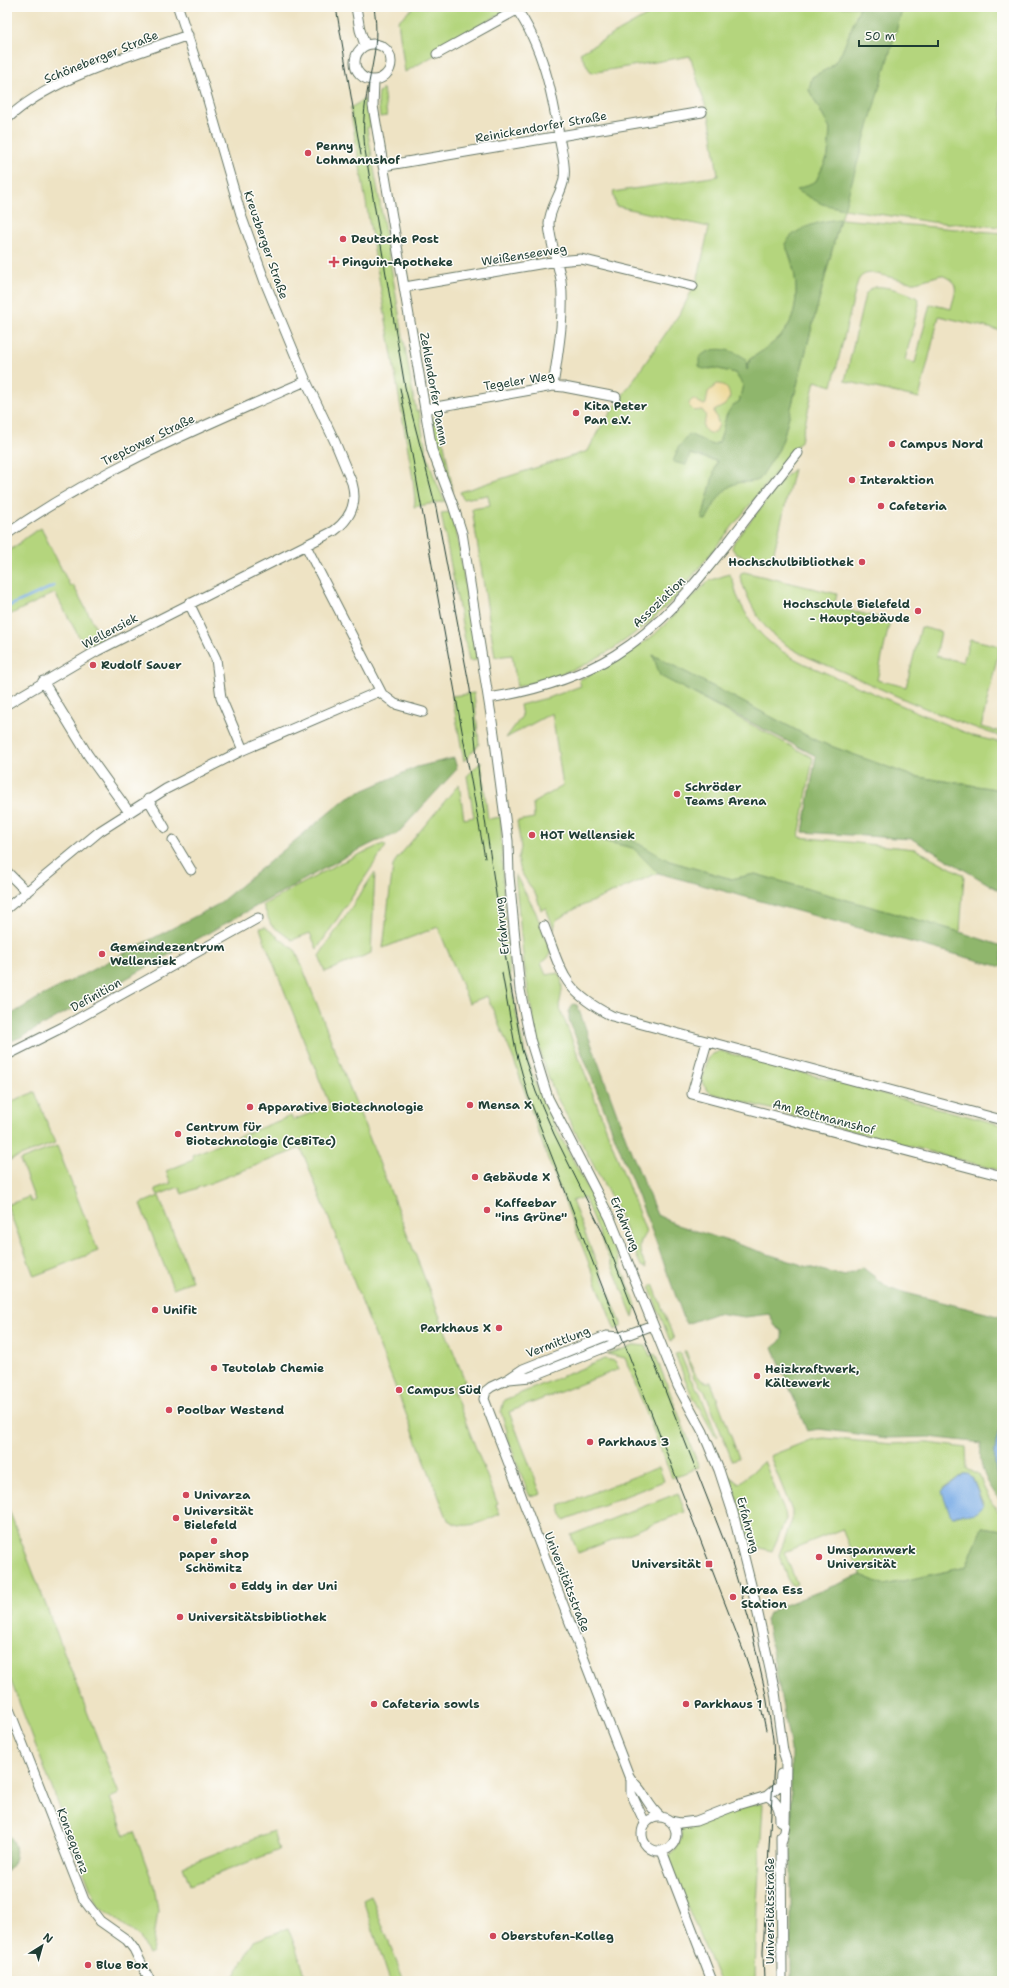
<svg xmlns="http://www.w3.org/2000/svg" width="1009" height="1988" font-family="'Shantell Sans',sans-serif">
	<rect width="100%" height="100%" fill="#fdfcf7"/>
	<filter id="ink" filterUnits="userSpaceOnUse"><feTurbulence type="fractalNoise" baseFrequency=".025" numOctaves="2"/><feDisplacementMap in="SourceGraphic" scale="8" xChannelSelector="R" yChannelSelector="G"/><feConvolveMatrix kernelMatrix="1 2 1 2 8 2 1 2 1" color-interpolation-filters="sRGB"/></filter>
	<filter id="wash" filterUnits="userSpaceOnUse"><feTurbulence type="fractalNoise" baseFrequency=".012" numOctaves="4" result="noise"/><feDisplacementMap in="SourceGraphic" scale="16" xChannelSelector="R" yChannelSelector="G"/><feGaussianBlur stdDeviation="0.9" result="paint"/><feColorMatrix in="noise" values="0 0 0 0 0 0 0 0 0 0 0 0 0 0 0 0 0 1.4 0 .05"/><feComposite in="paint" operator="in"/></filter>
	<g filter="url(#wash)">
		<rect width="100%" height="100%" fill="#eee3c4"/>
		<!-- green -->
		<path fill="#b4d57d" stroke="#6a8958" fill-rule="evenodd" d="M414,7H507L504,12L433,51L435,55L405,72L398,21Z
			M662,7H860L842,52L831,67L812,77L809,90L830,129L828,156L816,181L843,209L903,7H1002V227L932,222L844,209L841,219L1002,233V331L939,316L919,398L845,381L865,295C868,291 871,288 875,287C883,285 912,293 918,299L919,304L905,360L915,363L930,304L951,309C954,294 963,283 941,275L916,282H910L873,273C864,273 859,276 857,284L832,386L815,381L801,441L675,598L646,625L613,649L580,667L547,679L517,687L512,655L495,657L472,509L490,506L488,495L463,499L460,492L588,451L598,431L682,310L698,278L709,227L616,206L613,192L718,176L710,120L690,56L591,73L580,53ZM840,220L783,439L779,449L759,480C751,483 744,481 737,483C720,488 714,507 705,520L702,519L717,461L689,454L719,442L724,430L726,415L739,402L743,385L735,373L715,368L709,369L746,359L747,371L750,359C762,352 775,343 784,332C803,308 797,270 785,244Z
			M383,89L387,116L380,117L378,101L379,92Z
			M365,99L371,126L367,128L416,411H419C425,447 428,468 445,501L414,507L415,501L413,479L350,108Z
			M438,413L453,491C442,467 436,446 432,420Z
			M794,469L771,564L736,554L732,548L734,542L784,478Z
			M450,512L457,535L477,660L469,661L441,513Z
			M41,528L70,586L73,585L102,639L85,648L55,593L7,616V553L28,536Z
			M744,572L837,594L834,607L890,620L877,680L906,687L921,627L941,632L936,656L963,662L970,639L1000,646L981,727L1002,732V737C950,720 900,698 850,675C828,665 802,657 782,642C760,627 749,602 740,577L741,573Z
			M729,574C735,581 734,590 738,598C754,633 771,647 805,664L973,736L1002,743V790L912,776L817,741L653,655L661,676L813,758L799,837L915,849L964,875L960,932L755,874L732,879L669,861L617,832L600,840L633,848L658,873L577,908L556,920L554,929L546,908L541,910L537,897L521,872L518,859L521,848L517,821L534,818L533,803L563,786L552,713L506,738L522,716L520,705L551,697L581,686L579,680L618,660L654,635L709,581Z
			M474,693L479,744L464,761L452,696Z
			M481,762L488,819L501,817C503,899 505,993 531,1071C546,1116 573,1156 593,1199C610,1233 622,1270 636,1305L633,1317L584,1197L572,1201L622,1326L615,1330L546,1154L514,1060L487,996L469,1003L438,927L383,948L393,866L396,860L459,784L464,819L474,817L467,776Z
			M383,844L386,846L317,949L310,933L292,940L271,925L263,905L340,863Z
			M375,872L371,953L325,972L319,956Z
			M515,874L535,911L550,948C551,956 548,959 541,963L546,975L558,973C565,982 561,996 559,1006L646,1232C636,1247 640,1252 646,1268L641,1266L614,1203L555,1094L543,1063L534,1025L524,964Z
			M265,927L296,951L465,1381L452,1387L497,1502L496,1505L500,1514C483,1521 465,1532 448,1520L301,1148L182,1194L179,1187L158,1195L155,1189L171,1183L166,1171L193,1160L192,1155L291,1116L293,1120L330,1106L263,937L260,928Z
			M720,1051L1002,1125V1171L711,1093L706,1089L702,1080L708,1058L713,1054Z
			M35,1092L55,1143L7,1161V1103Z
			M57,1146L98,1251L34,1276L7,1205L29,1197L31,1202L35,1200L20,1160Z
			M159,1196L192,1281L173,1288L140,1204Z
			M653,1284L674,1339L670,1341L650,1289Z
			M636,1345L646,1346L650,1356L655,1354L699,1467L672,1478L625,1358L607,1354Z
			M684,1351H686C691,1363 694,1384 711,1382L739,1458L732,1460L705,1392L694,1378Z
			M680,1353L690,1378L700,1393L717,1436H715L690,1391L675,1354Z
			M605,1359L615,1361L619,1369L509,1412L541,1494L535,1496L529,1495L506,1434L507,1431L501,1412L504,1400Z
			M824,1438L892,1444L928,1443L966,1448L967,1469L979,1475L989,1499L1002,1516V1530L982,1527L966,1567L885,1585L861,1575L842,1529L784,1552L797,1584L791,1586L779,1555L792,1520V1511L770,1456L810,1440ZM963,1474H969L972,1477L983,1503L976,1512L953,1516L944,1488Z
			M764,1461L785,1513L786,1519L772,1551L749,1545L742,1514L728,1475L739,1484Z
			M659,1467L664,1481L564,1520L559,1506Z
			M678,1493L685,1512L578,1553L571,1535Z
			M7,1505L119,1794L110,1798L125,1835L134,1832L154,1886L158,1911L152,1953L148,1955L140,1937L97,1905L7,1671Z
			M753,1804H763L757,1905L755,1981H719L666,1856C679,1849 682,1840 681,1826H689Z
			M273,1831L279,1850L190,1885L183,1866Z
			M371,1896L404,1981H390L363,1900Z
			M288,1928L308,1981H232L254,1941Z"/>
		<!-- forest -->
		<path fill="#8fb66c" stroke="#577a50" d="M860,7H903L844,209L822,204L796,190L816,181L828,156L830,129L809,90L812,77L831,67L842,52Z
			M840,219L783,439L779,449L759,480C751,483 744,481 737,483C721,488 713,507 706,520L702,519L717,461L690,454L686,465L673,462L678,448L689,434L713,445L719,442C725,428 723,409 739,402L743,385L735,373L715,368L703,369L699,366V358C711,344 733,349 746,359L747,370L750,359C761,352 775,343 784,332C803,308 797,270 785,244C794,227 822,221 840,219Z
			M653,655L817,741L912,776L1002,790V892L912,839L803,832L816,756L660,676Z
			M454,758L457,769L397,834L375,842L343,858L23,1036L7,1043V1017L40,997L217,905L348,797L417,767Z
			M618,832L669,861L731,879L755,874L960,932L1002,946V967L658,873L633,848L599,840L594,835Z
			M573,1004L577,1005L630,1149L657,1215L678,1225L805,1266L845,1276L862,1267L890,1289L1002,1317V1423L998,1433L995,1461L996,1474L1002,1487V1503C988,1485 976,1466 982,1443L929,1437L887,1438L819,1429L807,1431L773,1347C780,1342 783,1340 782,1331L775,1326L769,1314L745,1317L717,1313L686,1324L655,1239L569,1020V1012Z
			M982,1527L1002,1530V1981H791V1749L766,1620L769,1613L775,1609L861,1575L885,1585L966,1567Z
			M7,1833C19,1845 18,1859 7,1872Z"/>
		<!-- sand -->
		<path fill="#eeda9e" stroke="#868c69" d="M717,384C725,384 729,389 730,397L725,405L714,411L719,425L715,433C708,434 705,432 703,426C705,419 708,416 702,410L694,411L689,406V403L693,399L704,405L706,404L708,392Z"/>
		<!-- water -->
		<path fill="#7bade7" stroke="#4d758e" d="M1002,1423V1487C991,1467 994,1443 1002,1423Z
			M963,1474H969L972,1477L983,1506C978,1516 963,1514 953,1516L950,1514L942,1491Z"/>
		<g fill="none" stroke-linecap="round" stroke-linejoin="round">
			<!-- stream -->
			<path stroke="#7bade7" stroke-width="3" d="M7,607L54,586"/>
		</g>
	</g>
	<g filter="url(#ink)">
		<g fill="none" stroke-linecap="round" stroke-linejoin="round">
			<defs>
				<path id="minor" d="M356,7L360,30L365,45
					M515,7C543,45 553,96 560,142C562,153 566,166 564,178C562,194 549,208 549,224C550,243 558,262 561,280C565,316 558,352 553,386
					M355 62a18 18 0 1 1 36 0a18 18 0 1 1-36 0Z
					M437,54L522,7
					M374,81L373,106L432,450L453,505L462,533L494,734L508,841L509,876L520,990L530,1039L548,1098L610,1218L678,1386L703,1432L719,1470L733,1513L756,1605L775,1692L783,1751L786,1760L785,1825L782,1841
					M7,119C51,77 131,56 188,35
					M383,166L702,112
					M405,287L557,261L581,259L693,286
					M425,409L553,386L564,387L616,397
					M7,534C99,469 203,426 306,381
					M306,546L382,694L395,704L423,712
					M189,603L216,659L221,698L243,750
					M43,681L88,755L129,812
					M489,698C533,691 576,679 615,655C662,626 696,583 730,540C752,511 775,482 798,453
					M7,704L97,651L334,531C350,519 358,504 352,483L335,442L306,381L265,282L242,218L203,83L178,7
					M148,799L165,828
					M173,840L191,870
					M7,872L27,892
					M7,908L100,831L166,789L243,750L380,691
					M544,926C563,975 563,991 612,1016L1002,1120
					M707,1042L692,1094L1002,1176
					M7,1055L63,1027L258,918
					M621,1337L606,1336L523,1369L508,1379L491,1387L486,1391L484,1399L629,1776C632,1782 637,1785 641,1791C648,1801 651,1809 661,1817
					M509,1379L530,1377L611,1345L621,1337L653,1325
					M7,1704L84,1900L100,1921L127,1940L134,1949L150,1981
					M631,1781V1793L645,1823
					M767,1796C778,1802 780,1809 780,1821
					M642 1834a17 17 0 1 1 34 0a17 17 0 1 1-34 0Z
					M670,1821L680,1823L696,1821L737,1805L767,1796L780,1785L781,1774
					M781,1836L782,1981
					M662,1851L712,1981"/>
			</defs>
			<!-- minor casing -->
			<use href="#minor" stroke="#677766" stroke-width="11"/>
			<!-- minor -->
			<use href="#minor" stroke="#fff" stroke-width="9"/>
			<!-- tram -->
			<path stroke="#1f3d34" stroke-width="1" d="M336,7L361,155
				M374,7C381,51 367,76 364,117C363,128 364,139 365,150L405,387L436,508L470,689L480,786L504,948L522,1050L536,1092L554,1134L604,1235L730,1556L749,1620L766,1695L773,1739L774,1762L763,1951L764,1981
				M400,388L485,858
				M502,973L516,1051L528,1095L745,1655L759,1697L766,1730"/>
		</g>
	</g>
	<!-- markers -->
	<g fill="#d1495b" stroke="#fdfcf7" stroke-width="1.5">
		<circle cx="308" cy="153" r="4"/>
		<circle cx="343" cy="239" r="4"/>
		<path d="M332 256h4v4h4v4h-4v4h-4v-4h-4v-4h4z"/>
		<circle cx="576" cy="413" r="4"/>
		<circle cx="892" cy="444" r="4"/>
		<circle cx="852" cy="480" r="4"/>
		<circle cx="881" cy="506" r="4"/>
		<circle cx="862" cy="562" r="4"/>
		<circle cx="918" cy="611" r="4"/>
		<circle cx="93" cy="665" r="4"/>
		<circle cx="677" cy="794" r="4"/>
		<circle cx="532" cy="835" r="4"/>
		<circle cx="102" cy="954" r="4"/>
		<circle cx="470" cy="1105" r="4"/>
		<circle cx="250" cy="1107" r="4"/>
		<circle cx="178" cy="1134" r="4"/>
		<circle cx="475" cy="1177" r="4"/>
		<circle cx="487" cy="1210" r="4"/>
		<circle cx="155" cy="1310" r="4"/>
		<circle cx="499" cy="1328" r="4"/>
		<circle cx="214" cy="1368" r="4"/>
		<circle cx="757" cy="1376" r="4"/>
		<circle cx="399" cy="1390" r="4"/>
		<circle cx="169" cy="1410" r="4"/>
		<circle cx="590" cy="1442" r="4"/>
		<circle cx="186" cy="1495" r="4"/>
		<circle cx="176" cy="1518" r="4"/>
		<circle cx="214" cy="1541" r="4"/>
		<circle cx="819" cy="1557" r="4"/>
		<rect x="705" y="1560" width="8" height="8" rx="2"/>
		<circle cx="233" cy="1586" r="4"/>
		<circle cx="733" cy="1597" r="4"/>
		<circle cx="180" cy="1617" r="4"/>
		<circle cx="374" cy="1704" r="4"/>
		<circle cx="686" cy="1704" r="4"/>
		<circle cx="493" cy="1936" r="4"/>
		<circle cx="88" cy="1965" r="4"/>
	</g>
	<g text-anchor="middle" stroke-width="3" stroke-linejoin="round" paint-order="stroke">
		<!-- street labels -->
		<g font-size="12" fill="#1f3d34" stroke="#fdfcf7">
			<text transform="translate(101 57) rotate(-22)" y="4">Schöneberger Straße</text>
			<text transform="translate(541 127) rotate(-10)" y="4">Reinickendorfer Straße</text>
			<text transform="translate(266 245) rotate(71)" y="4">Kreuzberger Straße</text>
			<text transform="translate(524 255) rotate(-9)" y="4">Weißenseeweg</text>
			<text transform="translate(519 381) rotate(-9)" y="4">Tegeler Weg</text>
			<text transform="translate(434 389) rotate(80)" y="4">Zehlendorfer Damm</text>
			<text transform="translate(148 440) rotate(-26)" y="4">Treptower Straße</text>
			<text transform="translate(659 602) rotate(-44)" y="4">Assoziation</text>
			<text transform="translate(110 631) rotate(-28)" y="4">Wellensiek</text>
			<text transform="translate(502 926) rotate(-96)" y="4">Erfahrung</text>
			<text transform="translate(96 995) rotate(-29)" y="4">Definition</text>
			<text transform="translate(824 1117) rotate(15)" y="4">Am Rottmannshof</text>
			<text transform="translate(625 1224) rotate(67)" y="4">Erfahrung</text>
			<text transform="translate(558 1342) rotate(-21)" y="4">Vermittlung</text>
			<text transform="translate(748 1525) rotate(75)" y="4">Erfahrung</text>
			<text transform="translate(567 1582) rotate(69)" y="4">Universitätsstraße</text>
			<text transform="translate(73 1841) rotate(69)" y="4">Konsequenz</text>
			<text transform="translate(770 1911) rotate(-90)" y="4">Universitätsstraße</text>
		</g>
		<!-- poi labels -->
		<g font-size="12" font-weight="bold" fill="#1f3d34" stroke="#fdfcf7" text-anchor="start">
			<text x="316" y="150">Penny<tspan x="316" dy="14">Lohmannshof</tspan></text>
			<text x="351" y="243">Deutsche Post</text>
			<text x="342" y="266">Pinguin-Apotheke</text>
			<text x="584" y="410">Kita Peter<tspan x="584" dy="14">Pan e.V.</tspan></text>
			<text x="900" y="448">Campus Nord</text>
			<text x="860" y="484">Interaktion</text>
			<text x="889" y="510">Cafeteria</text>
			<text x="854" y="566" text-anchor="end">Hochschulbibliothek</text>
			<text x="910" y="608" text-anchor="end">Hochschule Bielefeld<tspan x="910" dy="14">- Hauptgebäude</tspan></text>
			<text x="101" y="669">Rudolf Sauer</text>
			<text x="685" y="791">Schröder<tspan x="685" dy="14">Teams Arena</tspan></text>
			<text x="540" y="839">HOT Wellensiek</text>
			<text x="110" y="951">Gemeindezentrum<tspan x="110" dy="14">Wellensiek</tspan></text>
			<text x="478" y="1109">Mensa X</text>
			<text x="258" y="1111">Apparative Biotechnologie</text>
			<text x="186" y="1131">Centrum für<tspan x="186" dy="14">Biotechnologie (CeBiTec)</tspan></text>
			<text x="483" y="1181">Gebäude X</text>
			<text x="495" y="1207">Kaffeebar<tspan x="495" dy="14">"ins Grüne"</tspan></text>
			<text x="163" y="1314">Unifit</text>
			<text x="491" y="1332" text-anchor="end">Parkhaus X</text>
			<text x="222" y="1372">Teutolab Chemie</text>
			<text x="765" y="1373">Heizkraftwerk,<tspan x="765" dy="14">Kältewerk</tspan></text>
			<text x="407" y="1394">Campus Süd</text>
			<text x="177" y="1414">Poolbar Westend</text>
			<text x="598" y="1446">Parkhaus 3</text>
			<text x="194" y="1499">Univarza</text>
			<text x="184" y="1515">Universität<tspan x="184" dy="14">Bielefeld</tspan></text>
			<text x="827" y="1554">Umspannwerk<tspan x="827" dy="14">Universität</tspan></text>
			<text x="214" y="1558" text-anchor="middle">paper shop<tspan x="214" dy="14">Schömitz</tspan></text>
			<text x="701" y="1568" text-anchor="end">Universität</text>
			<text x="241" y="1590">Eddy in der Uni</text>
			<text x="741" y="1594">Korea Ess<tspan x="741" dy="14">Station</tspan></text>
			<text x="188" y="1621">Universitätsbibliothek</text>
			<text x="382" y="1708">Cafeteria sowls</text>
			<text x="694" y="1708">Parkhaus 1</text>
			<text x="501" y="1940">Oberstufen-Kolleg</text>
			<text x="96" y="1969">Blue Box</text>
		</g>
	</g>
	<!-- margin -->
	<rect width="1009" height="1988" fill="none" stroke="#fdfcf7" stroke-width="24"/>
	<!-- north arrow -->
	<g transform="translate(42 1946) rotate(37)" stroke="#fdfcf7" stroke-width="3" paint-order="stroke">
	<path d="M0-3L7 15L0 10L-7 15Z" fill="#1f3d34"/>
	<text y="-6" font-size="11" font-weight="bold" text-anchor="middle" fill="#1f3d34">N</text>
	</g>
	<!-- scale -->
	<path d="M859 40v6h79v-6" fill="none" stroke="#1f3d34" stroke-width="2"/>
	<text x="865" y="40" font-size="12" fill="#1f3d34" stroke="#fdfcf7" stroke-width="3" paint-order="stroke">50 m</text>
</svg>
